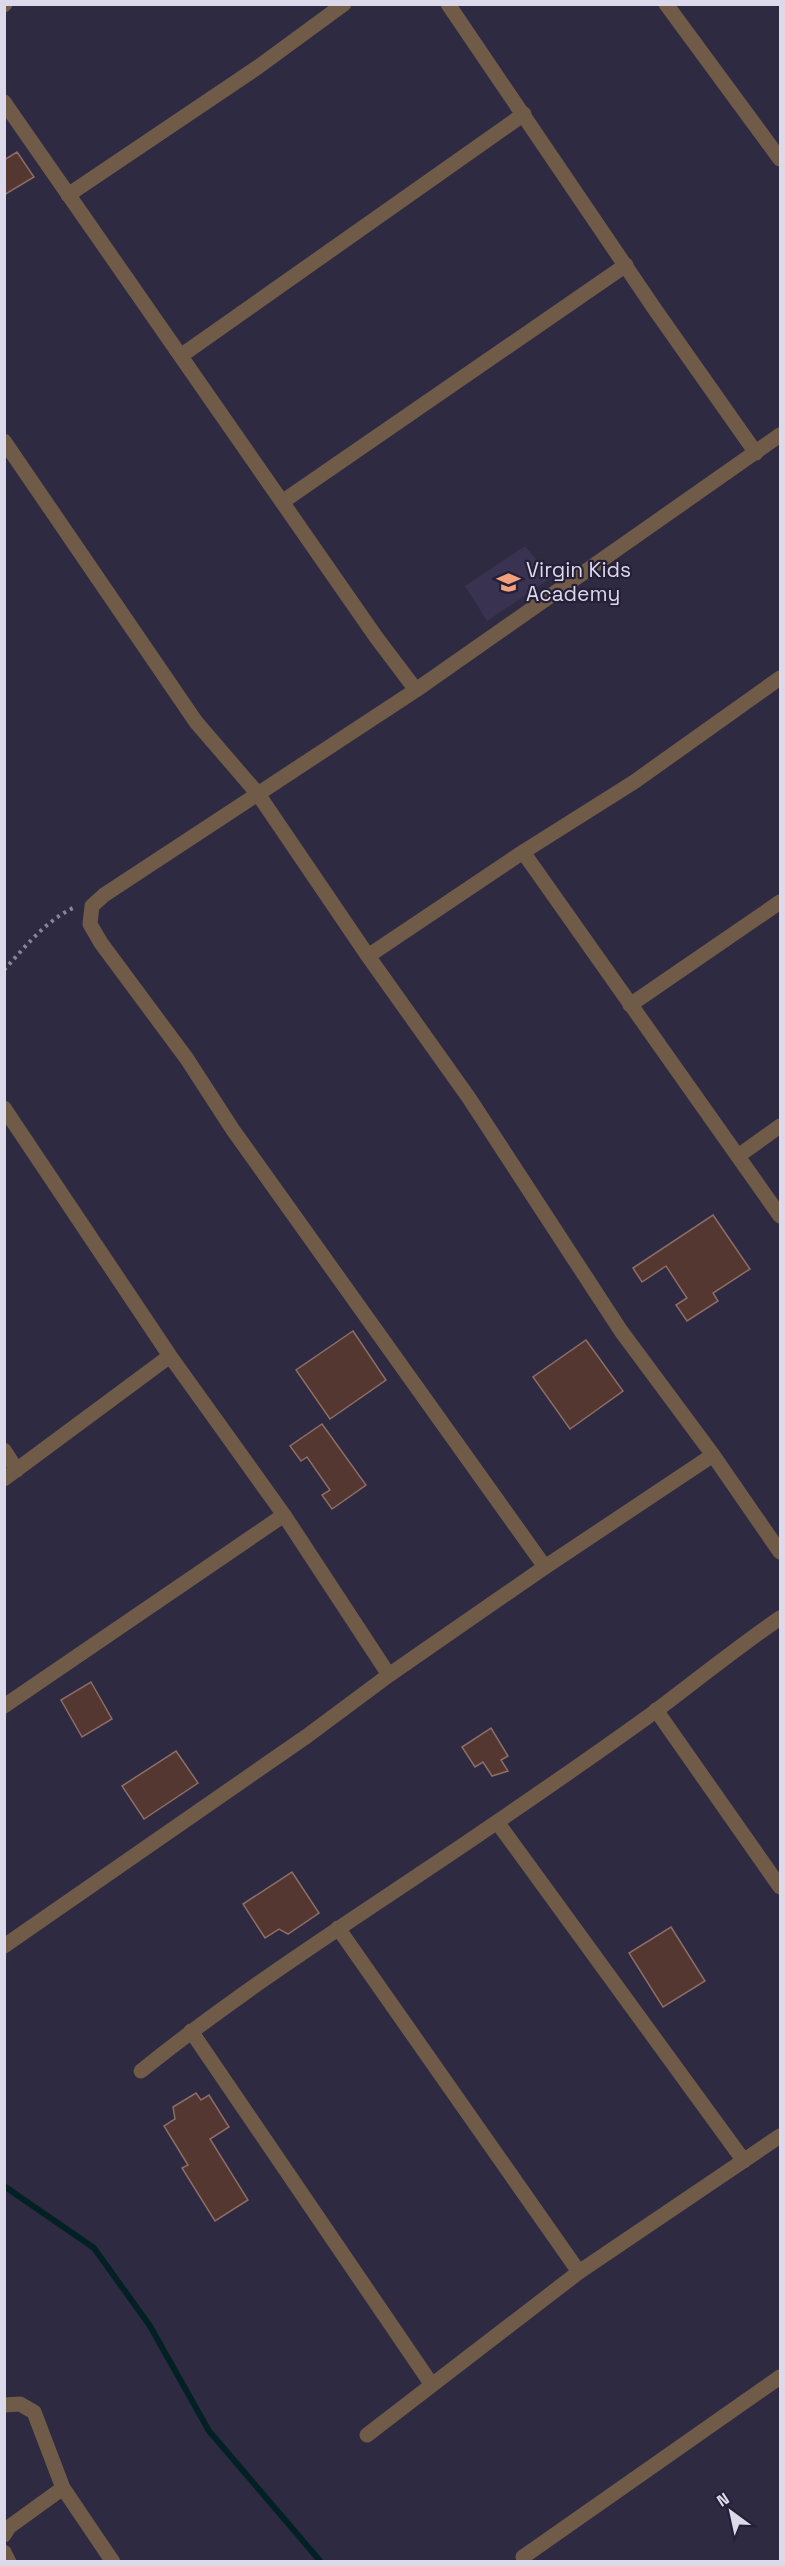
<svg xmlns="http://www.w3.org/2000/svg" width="785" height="2566" font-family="'Space Grotesk',sans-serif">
	<rect width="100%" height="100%" fill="#2e2a42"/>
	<!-- built -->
	<path fill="#393351" d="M525,546L551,578L487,621L465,586Z"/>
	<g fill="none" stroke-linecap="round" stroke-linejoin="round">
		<!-- stream -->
		<path stroke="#032124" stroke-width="6" d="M4,2186L94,2248L150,2326L209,2431L321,2562"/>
	</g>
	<!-- building -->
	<path fill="#533730" stroke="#8d6d66" stroke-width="1.5" d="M17,152L34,177L4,195V160Z
		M713,1215L750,1269L713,1293L718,1301L687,1321L676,1305L687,1298L666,1266L642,1282L633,1268Z
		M353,1331L386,1380L330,1419L296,1370Z
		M586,1340L623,1391L570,1429L533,1377Z
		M322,1424L366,1485L332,1509L322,1495L330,1490L307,1457L301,1461L290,1446Z
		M91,1682L112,1719L82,1737L61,1700Z
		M491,1728L508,1756L501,1760L508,1771L492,1776L483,1762L475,1767L462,1747Z
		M176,1751L198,1783L144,1819L122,1786Z
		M292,1872L319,1913L288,1934L279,1929L265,1938L243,1904Z
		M671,1927L705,1981L663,2007L629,1953Z
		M196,2093L201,2100L209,2095L229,2127L210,2139L248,2200L215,2221L182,2168L188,2165L164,2126L175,2119L173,2107Z"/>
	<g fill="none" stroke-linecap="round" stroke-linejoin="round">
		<!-- path -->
		<path stroke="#888599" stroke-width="4" stroke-dasharray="3 4.5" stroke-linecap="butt" d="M4,970C26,946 45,921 75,907"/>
		<!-- minor -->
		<path stroke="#6f5b47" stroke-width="15" d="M448,4L654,308L756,453
			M666,4L780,159
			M4,5L5,4
			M4,102L376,637L416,690
			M68,195L258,67L344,4
			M182,355L524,114
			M4,441L196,722L258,794L368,956L469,1098L621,1331L713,1455L780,1552
			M282,502L626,265
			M523,852L780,1216
			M368,956L523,852L634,782L780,678
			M630,1005L780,902
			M4,1108L170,1356L284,1515L389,1675
			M738,1156L780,1126
			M4,1450L17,1470
			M4,1479L170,1356
			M545,1567L233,1130L187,1059L101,943L90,924L92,906L104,895L416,690L780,435
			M4,1706L284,1515
			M656,1710L780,1887
			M497,1822L744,2161
			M338,1928L579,2272
			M4,1946L307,1736L389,1675L545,1567L713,1455
			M191,2031L432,2385
			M141,2071C254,1980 378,1904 497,1822C551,1785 605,1748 657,1710C698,1679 738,1647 780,1618
			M4,2405L20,2404L34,2412L63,2488
			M367,2435L579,2272L780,2136
			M4,2535L9,2527L63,2488L113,2562
			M4,2552L9,2562
			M523,2557L780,2377"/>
	</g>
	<!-- icons -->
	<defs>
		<symbol id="school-bare" viewBox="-9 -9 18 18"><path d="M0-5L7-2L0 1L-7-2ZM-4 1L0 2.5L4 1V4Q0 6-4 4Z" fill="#f2a17e" stroke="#252037" stroke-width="2.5" paint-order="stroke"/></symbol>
	</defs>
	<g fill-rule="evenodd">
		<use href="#school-bare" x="492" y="566" width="33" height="33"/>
	</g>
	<g text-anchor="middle" stroke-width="4.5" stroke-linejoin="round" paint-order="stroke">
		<!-- poi labels -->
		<g font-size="21" fill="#dcdaea" stroke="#252037" text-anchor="start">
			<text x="526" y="577">Virgin Kids<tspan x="526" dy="24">Academy</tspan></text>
		</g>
	</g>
	<!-- border -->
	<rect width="785" height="2566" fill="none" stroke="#dcdaea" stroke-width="12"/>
	<!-- north arrow -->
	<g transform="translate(731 2512) rotate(327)" stroke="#252037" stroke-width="4.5" paint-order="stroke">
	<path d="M0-4.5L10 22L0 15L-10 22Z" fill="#dcdaea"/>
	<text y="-9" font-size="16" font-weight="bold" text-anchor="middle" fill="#dcdaea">N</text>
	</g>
</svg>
